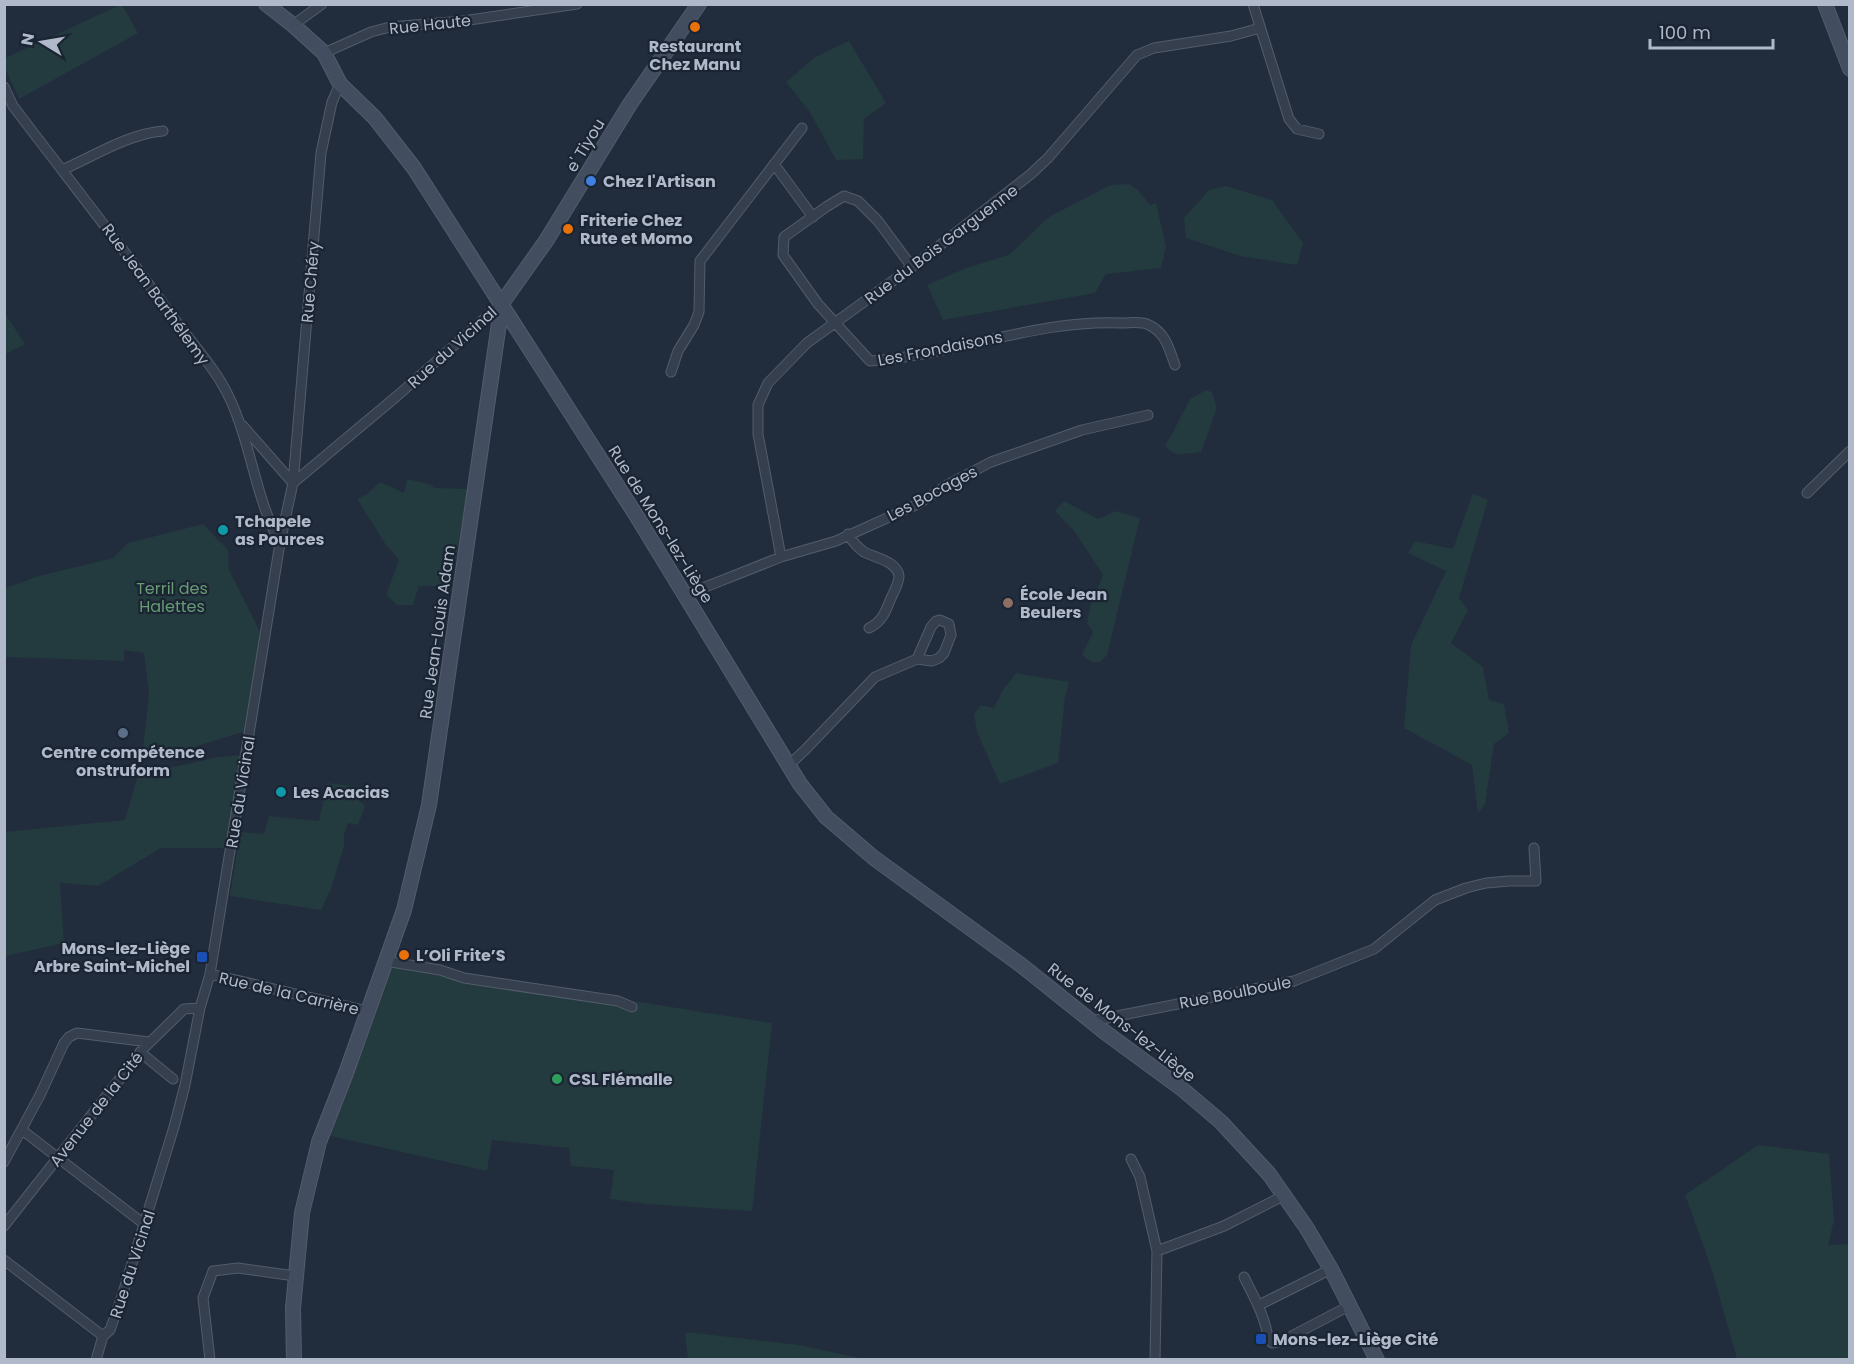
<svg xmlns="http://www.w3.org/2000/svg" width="1854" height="1364" font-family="Poppins,sans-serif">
	<rect width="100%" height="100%" fill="#212d3d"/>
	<!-- green -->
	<path fill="#233a3e" d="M120,5H122L138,33L19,99L5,68V58Z
		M849,41L886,103L864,119L863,159L836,160L810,112L786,82L815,57Z
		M1129,184L1139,191L1150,205L1156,203L1166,247L1161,268L1106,274L1095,293L943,320L927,285L966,268L1009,255L1049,217L1110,185Z
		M1226,186L1272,200L1303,243L1297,265L1240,256L1186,238L1184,218L1209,190Z
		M4,312L25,344L5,354H4Z
		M1206,390L1212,392L1217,408L1201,452C1187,453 1174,459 1165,445L1172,434L1190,399Z
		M407,479L429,484L435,488L468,489L451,586H419L413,605H397L386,595L399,560L386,545L357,499L367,494L380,482L404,493Z
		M1473,493L1488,500L1459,598L1468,610L1451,643L1483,667L1489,700L1504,704L1509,733L1494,744L1485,804L1478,813L1472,765L1404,728L1411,645L1446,571L1408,553L1415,541L1453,549Z
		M1064,501L1098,519L1115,511L1140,518L1107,655L1100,662H1092L1082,655L1093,632L1087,623L1090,606L1103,575L1075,532L1055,511Z
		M203,524L228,550L229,570L261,634L246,731L152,760L142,757L149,695L144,653L124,650V661L5,657V588L39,576L113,558L128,543Z
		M1016,673L1069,682L1065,697L1058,763L1000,784L977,732L974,714L981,705L994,708L1003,690Z
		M243,755L228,848H161L98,886L60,883L64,943L5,956L4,832L125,820L138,775L218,757Z
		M327,783L360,787L358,799L365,806L358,825L348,823L344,835V846L331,889L321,910L230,896L240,832L264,834L269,816L319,821Z
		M391,959L462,974L772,1023L752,1211L647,1204L610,1199L614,1170L571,1166L569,1148L492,1140L487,1171L326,1135Z
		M1758,1145L1829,1154L1834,1220L1828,1245L1849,1244V1359H1737L1710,1264L1685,1195Z
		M687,1332L799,1345L864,1359H688L685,1335Z"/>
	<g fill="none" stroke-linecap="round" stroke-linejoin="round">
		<defs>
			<path id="street" d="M1253,4L1289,119L1297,129L1319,134
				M293,25L322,4
				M324,53L371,32L390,27L463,21L577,4
				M4,87L13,106C66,176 121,245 172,316C188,338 207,359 221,382C251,432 252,492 280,543
				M774,164L813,217
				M62,170C94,156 128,134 163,131
				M912,267L878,221L858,201L844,196L826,207L784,237L783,255L818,304L870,361C956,355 1036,319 1122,323C1130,323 1142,321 1149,325C1166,333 1169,349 1175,365
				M671,372L678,351L694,325L699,312L700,261L802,128
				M243,426L293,483
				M293,483L397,396L502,303
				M1807,493L1850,451
				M848,534C852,541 857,547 864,552C875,558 897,561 899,576C899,583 894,592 891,598C886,611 882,622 869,628
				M781,557L758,434V405L768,383L807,343L912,267L1031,174L1048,158L1137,55L1154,48L1231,36L1260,28
				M685,595L781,557L836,541L918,504L947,485L991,462L1082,430L1148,415
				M789,765L805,750L875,677L917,659L932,661L939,658L944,653L951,635L949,624L940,620L936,621L931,627L917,659
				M385,961L440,970L464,978L618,1001L632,1007
				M210,974L368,1011
				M1092,1021L1294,981L1374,949L1435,900L1466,888L1486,883L1509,881H1536L1534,848
				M140,1052L173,1079
				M22,1130L144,1224
				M1131,1159L1140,1177L1157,1251L1155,1360
				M4,1162L40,1095L64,1043L69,1037L77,1033L149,1042
				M4,1226L145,1047L184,1009L200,1008
				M1157,1251L1224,1226L1285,1195
				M4,1260L103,1336
				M1244,1277C1254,1297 1265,1316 1268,1338L1272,1343L1282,1341L1349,1306
				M1259,1305L1331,1269
				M96,1360L103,1336L110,1330L122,1296L174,1127L185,1085L200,1008L210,974L280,543L293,483L321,153L332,102L340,84
				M210,1360L203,1298L213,1271L238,1268L295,1276"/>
			<path id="secondary" d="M266,4L293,25L324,53L340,84L375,118L414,168L636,515L800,784L826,817L874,858L1021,965L1106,1033L1181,1088L1221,1122L1269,1174L1306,1227L1331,1269L1377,1360
				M1825,4L1850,69
				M502,303L546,241L630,104L699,4
				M294,1360L293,1308L302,1213L319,1142L346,1073L404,910L429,805L502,303"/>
		</defs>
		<!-- street casing -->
		<use href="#street" stroke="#535c6b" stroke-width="11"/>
		<!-- secondary casing -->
		<use href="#secondary" stroke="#535c6b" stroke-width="16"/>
		<!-- street -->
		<use href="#street" stroke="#353f4d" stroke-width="9"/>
		<!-- secondary -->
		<use href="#secondary" stroke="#434d60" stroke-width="14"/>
	</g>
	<!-- markers -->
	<g fill="#e8710a" stroke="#1a2432" stroke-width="2">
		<circle cx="695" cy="27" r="6"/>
		<circle cx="568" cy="229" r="6"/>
		<circle cx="404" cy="955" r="6"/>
	</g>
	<circle fill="#3f7fe0" stroke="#1a2432" stroke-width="2" cx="591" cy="181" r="6"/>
	<g fill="#0f9aa8" stroke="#1a2432" stroke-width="2">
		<circle cx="223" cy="530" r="6"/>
		<circle cx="281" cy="792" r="6"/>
	</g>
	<circle fill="#8d6e63" stroke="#1a2432" stroke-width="2" cx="1008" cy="603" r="6"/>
	<circle fill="#5c6f8a" stroke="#1a2432" stroke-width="2" cx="123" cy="733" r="6"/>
	<g fill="#1a4fb4" stroke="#1a2432" stroke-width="2">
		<rect x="196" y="951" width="12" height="12" rx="3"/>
		<rect x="1255" y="1333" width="12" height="12" rx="3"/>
	</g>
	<circle fill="#2e9e5b" stroke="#1a2432" stroke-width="2" cx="557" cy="1079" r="6"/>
	<g text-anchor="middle" stroke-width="4.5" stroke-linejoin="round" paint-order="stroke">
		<!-- street labels -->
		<g font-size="16" fill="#b0b9c9" stroke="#1a2432">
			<text transform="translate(430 24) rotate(-6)" y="6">Rue Haute</text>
			<text transform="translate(585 145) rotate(-59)" y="6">e' Tiyou</text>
			<text transform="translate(941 244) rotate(-37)" y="6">Rue du Bois Garguenne</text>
			<text transform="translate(310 282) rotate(-85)" y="6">Rue Chéry</text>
			<text transform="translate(156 294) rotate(54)" y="6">Rue Jean Barthélemy</text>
			<text transform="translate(452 347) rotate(-42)" y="6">Rue du Vicinal</text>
			<text transform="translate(940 348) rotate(-11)" y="6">Les Frondaisons</text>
			<text transform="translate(932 493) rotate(-28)" y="6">Les Bocages</text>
			<text transform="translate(661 524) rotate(58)" y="6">Rue de Mons-lez-Liège</text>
			<text transform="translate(437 632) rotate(-82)" y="6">Rue Jean-Louis Adam</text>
			<text transform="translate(240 792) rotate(-81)" y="6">Rue du Vicinal</text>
			<text transform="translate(1235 992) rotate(-11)" y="6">Rue Boulboule</text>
			<text transform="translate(289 993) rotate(13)" y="6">Rue de la Carrière</text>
			<text transform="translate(1122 1022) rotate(38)" y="6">Rue de Mons-lez-Liège</text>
			<text transform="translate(96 1109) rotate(-52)" y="6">Avenue de la Cité</text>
			<text transform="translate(132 1264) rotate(-72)" y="6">Rue du Vicinal</text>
		</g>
		<!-- poi labels -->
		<g font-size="16" font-weight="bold" fill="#b0b9c9" stroke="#1a2432" text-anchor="start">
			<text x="695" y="52" text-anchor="middle">Restaurant<tspan x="695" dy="18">Chez Manu</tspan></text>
			<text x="603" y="187">Chez l'Artisan</text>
			<text x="580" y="226">Friterie Chez<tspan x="580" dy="18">Rute et Momo</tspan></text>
			<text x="235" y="527">Tchapele<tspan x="235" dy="18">as Pources</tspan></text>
			<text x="1020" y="600">École Jean<tspan x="1020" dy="18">Beulers</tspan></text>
			<text x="123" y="758" text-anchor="middle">Centre compétence<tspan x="123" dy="18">onstruform</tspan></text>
			<text x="293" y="798">Les Acacias</text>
			<text x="190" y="954" text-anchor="end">Mons-lez-Liège<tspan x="190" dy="18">Arbre Saint-Michel</tspan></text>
			<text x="416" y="961">L’Oli Frite’S</text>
			<text x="569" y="1085">CSL Flémalle</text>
			<text x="1273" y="1345">Mons-lez-Liège Cité</text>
		</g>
		<!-- park labels -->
		<g font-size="16" fill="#669b73" stroke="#1a2432">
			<text x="172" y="594">Terril des<tspan x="172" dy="18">Halettes</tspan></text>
		</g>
	</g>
	<!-- border -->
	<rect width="1854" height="1364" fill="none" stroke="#b0b9c9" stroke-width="12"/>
	<!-- north arrow -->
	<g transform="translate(42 42) rotate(281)" stroke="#1a2432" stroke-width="4.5" paint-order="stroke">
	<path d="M0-4.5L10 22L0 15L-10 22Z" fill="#b0b9c9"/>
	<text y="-9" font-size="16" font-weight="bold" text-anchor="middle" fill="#b0b9c9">N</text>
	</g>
	<!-- scale -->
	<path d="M1650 39v9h123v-9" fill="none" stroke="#b0b9c9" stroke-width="3"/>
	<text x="1659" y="39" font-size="18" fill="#b0b9c9" stroke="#1a2432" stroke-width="4.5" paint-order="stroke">100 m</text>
</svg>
